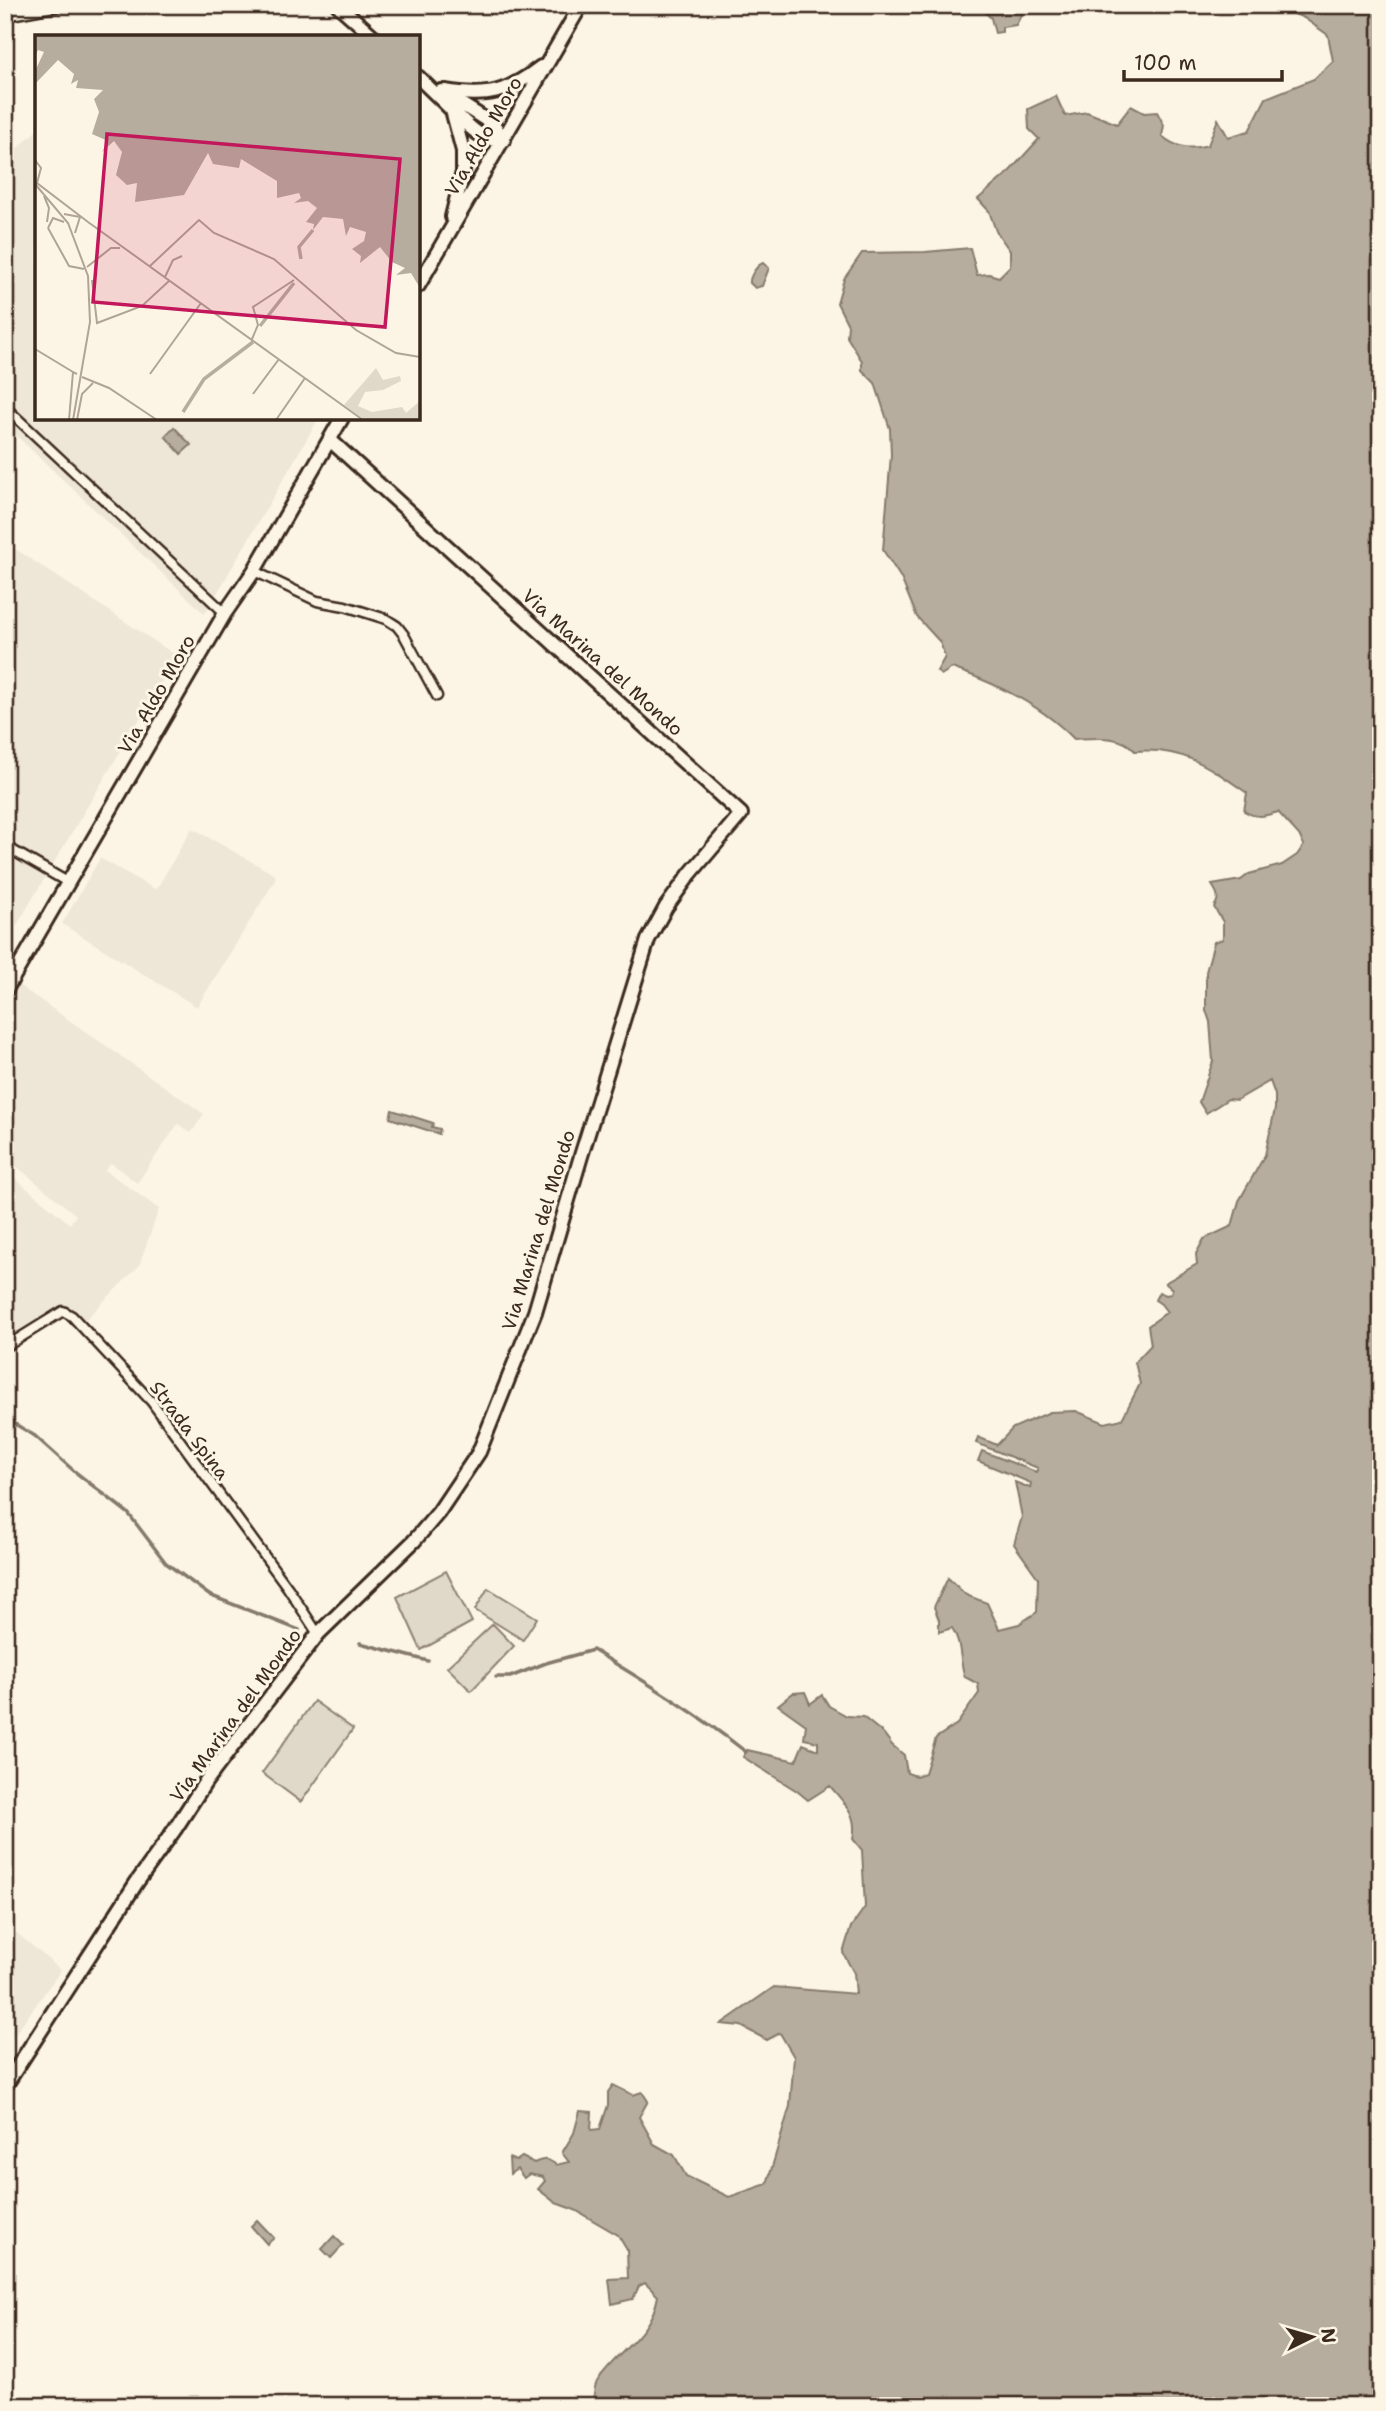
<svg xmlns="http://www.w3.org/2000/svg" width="1386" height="2411" font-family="'Shantell Sans',sans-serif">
	<rect width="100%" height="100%" fill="#fcf5e5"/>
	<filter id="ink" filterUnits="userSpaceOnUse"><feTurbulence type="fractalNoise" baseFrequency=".0143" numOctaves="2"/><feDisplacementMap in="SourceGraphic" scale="14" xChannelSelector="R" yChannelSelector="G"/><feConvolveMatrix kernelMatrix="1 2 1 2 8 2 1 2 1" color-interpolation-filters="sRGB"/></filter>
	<g filter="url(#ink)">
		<!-- built -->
		<path fill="#eee6d6" d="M37,130V418H319L205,614L5,425V160Z
			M5,542L177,656L5,945Z
			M192,828L275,875V880L197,1007L62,924L100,858L156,890Z
			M17,984L204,1114L191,1133L178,1124L137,1183L111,1163L105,1170L159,1209L139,1266L85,1320L62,1304L5,1340V1170L70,1224L76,1215L5,1157V1004Z
			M5,1923L61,1970L5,2048Z"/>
		<!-- green -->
		<path fill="#e0d8c8" stroke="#8e8173" stroke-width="2" d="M446,1571L472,1622L421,1650L397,1597Z
			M488,1588L537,1618L523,1640L475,1610Z
			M493,1624L514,1646L471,1691L447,1667Z
			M314,1701L353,1729L301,1802L262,1773Z"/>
		<!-- water -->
		<path fill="#b7ad9e" stroke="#85796b" stroke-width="2" d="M978,5H1015L1021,8L1026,5L1016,25L1002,27V32L995,33L991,18Z
			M1273,5L1327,9L1329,5H1381V2406H586L593,2401C594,2394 594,2385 598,2380C618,2350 651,2336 658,2296L645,2283L639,2286L633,2299L612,2304L609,2279L628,2278L627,2250L618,2235L575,2210L556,2203L538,2189L545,2181L543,2177L529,2174L524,2178L517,2169L510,2174L509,2158L516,2161L522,2157L534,2163C544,2159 548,2158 556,2165L569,2162L562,2153L574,2133L580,2111L592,2112L591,2130L600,2129L608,2105V2092L613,2085L633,2095L642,2092L648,2101L639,2117L654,2144L674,2155L686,2176L729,2197L767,2184L790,2106L794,2057L780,2033L767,2040L741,2026L721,2024L774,1987L856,1994L854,1973L843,1953L851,1927L865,1907L862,1850L853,1839C858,1814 845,1804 830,1786L808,1800L797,1791L743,1757L747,1750L796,1761L803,1744L818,1750V1742L804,1739L806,1725L778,1705L793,1693L805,1692L810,1704L822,1695L829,1706L847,1716L863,1717L884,1734L892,1745L904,1755L907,1773L916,1776L925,1773L936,1738L957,1724L979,1693L978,1684L965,1677C959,1661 962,1642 952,1628L939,1632V1620L934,1607L948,1578L966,1595L987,1603L999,1629L1019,1624L1037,1612L1038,1578L1014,1544L1022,1517L1015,1482L1030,1488L1031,1483L978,1461L982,1451L1036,1472L1038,1468L976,1443L978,1437L997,1445L1013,1428L1050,1412L1076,1411L1105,1423L1122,1419L1140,1384L1135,1362L1151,1345L1148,1326L1167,1312L1161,1304L1155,1300L1159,1292L1166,1295L1171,1294L1172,1289L1165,1283L1197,1264L1196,1254L1204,1239L1232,1226L1239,1201L1265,1155L1275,1109V1095L1270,1081L1237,1100L1228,1099L1206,1113L1199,1102L1213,1061L1210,1022L1206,1010V972L1214,942L1223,939V922L1214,907C1220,898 1218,894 1212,885L1241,880L1249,874L1282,865L1297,855L1304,845L1299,835L1278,812C1265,816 1257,819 1244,811L1247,793C1210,767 1183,747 1135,751C1121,734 1095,738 1074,739C1041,705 998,684 952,668L941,675L937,671L945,657L940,642L917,617L901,578L883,550L891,455L890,429L875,383L862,370V361L847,337L848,325L837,303L844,279L862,253L925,252L970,248L977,275L989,274L999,277L1010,266V251L996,231L989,211L978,199L1008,173L1039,139L1029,129L1028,109L1056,96L1065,116L1087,112L1117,124L1131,106L1144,113L1157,112L1164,125L1162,136C1176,148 1190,150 1208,145L1218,119L1228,137L1249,131L1266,98L1314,79L1333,61L1328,35L1304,18Z
			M763,263L769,268L762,286L755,288L750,283C749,277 757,265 763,263Z
			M174,427L191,445L181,454L165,436Z
			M392,1110L433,1123L432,1127L440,1129L439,1134L390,1118Z
			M257,2220L274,2238L267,2244L251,2226Z
			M334,2236L343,2245L331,2258L322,2249Z"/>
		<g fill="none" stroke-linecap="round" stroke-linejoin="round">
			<!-- stream -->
			<path stroke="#85796b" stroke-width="3.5" d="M5,1418L35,1436L74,1471L128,1513L166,1563L209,1595L299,1630
				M360,1643L428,1661
				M496,1677H510L546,1663L593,1650C646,1682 698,1714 746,1752"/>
			<defs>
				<path id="street" d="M5,16L65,5
					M5,407L225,613
					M254,571L317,601L345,606L386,619L397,626L404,635L437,696
					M5,846L69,883
					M5,1347L63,1311L72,1316L151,1401L288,1588L318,1634"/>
				<path id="secondary" d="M338,5L374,37
					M418,77L452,110L463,151V172L452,217
					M441,91L494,125L504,140C480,142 468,125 452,110
					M445,91C488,98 507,93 541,67
					M418,286L581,5
					M5,991L225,613L254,571L342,418
					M5,2086L137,1882L175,1829L206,1781L318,1634L414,1541L438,1513L479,1452L535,1312L581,1156L648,940L666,907L690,874L741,814L330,440"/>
			</defs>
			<!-- street casing -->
			<use href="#street" stroke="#3b2a1e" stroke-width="13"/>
			<!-- secondary casing -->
			<use href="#secondary" stroke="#3b2a1e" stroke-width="18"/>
			<!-- street -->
			<use href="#street" stroke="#fcf5e5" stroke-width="8"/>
			<!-- secondary -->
			<use href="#secondary" stroke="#fcf5e5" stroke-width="12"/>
		</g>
	</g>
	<g text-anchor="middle" stroke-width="6" stroke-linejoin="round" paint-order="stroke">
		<!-- street labels -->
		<g font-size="19" fill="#3b2a1e" stroke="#fcf5e5">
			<text transform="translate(483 136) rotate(-60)" y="7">Via Aldo Moro</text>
			<text transform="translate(603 662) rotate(42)" y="7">Via Marina del Mondo</text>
			<text transform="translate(156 694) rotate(-60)" y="7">Via Aldo Moro</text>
			<text transform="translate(538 1230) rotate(-73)" y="7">Via Marina del Mondo</text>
			<text transform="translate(190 1430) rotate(53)" y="7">Strada Spina</text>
			<text transform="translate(235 1715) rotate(-54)" y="7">Via Marina del Mondo</text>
		</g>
	</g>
	<!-- overview -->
	<g transform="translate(35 35)">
		<rect width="385" height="385" fill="#fcf5e5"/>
		<path d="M341,333L348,345L365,341L366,346L348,355L330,357L323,371L337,377L367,372L371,378L385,366V385H330L309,370Z" fill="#e0d8c8"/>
		<path d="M0,0H385V253L376,238L361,240L370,233L357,227L345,212L325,228L326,221L317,214L329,206L331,197L315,192L311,201L308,184L288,182L278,195L279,189L271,187L282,173L273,166L259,168L266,163L264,158L242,163V146L206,124L204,133L178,129L173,118L149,160L100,167L102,148L92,150L81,140L87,117L79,106L67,117L73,106L57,99L64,77L59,64L68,55L41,53L43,45L36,49L39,39L23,25L0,49V36L9,17L3,15L0,21Z" fill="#b7ad9e"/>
		<path fill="none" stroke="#b7ad9e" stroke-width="3.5" d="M266,224L264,212L278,195M225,291L259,248M148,377L169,344L218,307"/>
		<path fill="none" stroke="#afa495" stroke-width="2" d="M0,125L6,133L2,148L53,187M0,149L33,188L53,241L55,287L38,385M9,161L14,173L12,187M29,179L45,182L40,198M53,187L328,385M13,193L34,231L49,234M13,193L18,183L29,187M115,231L164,185L179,198L239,224L321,295L361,318L385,322M52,232L76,213H85M130,242L138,225L147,221M57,245L62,288L107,271L134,246M217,304L223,290L218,272L259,245M0,314L38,337M115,339L166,268M47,342L74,353L122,385M218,359L244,324M34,385L38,337L42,339M42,385L47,359L58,348M241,385L270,343"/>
		<path fill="#c2185b" fill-opacity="0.15" stroke="#c2185b" stroke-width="3.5" d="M72,99L365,124L350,292L58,267Z"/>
		<rect width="385" height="385" fill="none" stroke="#3b2a1e" stroke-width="3.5"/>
	</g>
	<!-- margin -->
	<rect width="1386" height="2411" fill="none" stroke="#fcf5e5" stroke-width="28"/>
	<rect x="14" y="14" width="1358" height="2383" fill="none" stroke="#3b2a1e" stroke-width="2.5" filter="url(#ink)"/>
	<!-- north arrow -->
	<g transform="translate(1312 2337) rotate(85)" stroke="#fcf5e5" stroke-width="5" paint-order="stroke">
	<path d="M0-5L12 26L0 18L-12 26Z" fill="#3b2a1e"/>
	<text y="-10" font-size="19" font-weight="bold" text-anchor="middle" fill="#3b2a1e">N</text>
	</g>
	<!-- scale -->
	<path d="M1124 70v10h158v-10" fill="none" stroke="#3b2a1e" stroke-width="3.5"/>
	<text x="1134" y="70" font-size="21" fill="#3b2a1e" stroke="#fcf5e5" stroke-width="5" paint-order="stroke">100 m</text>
</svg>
